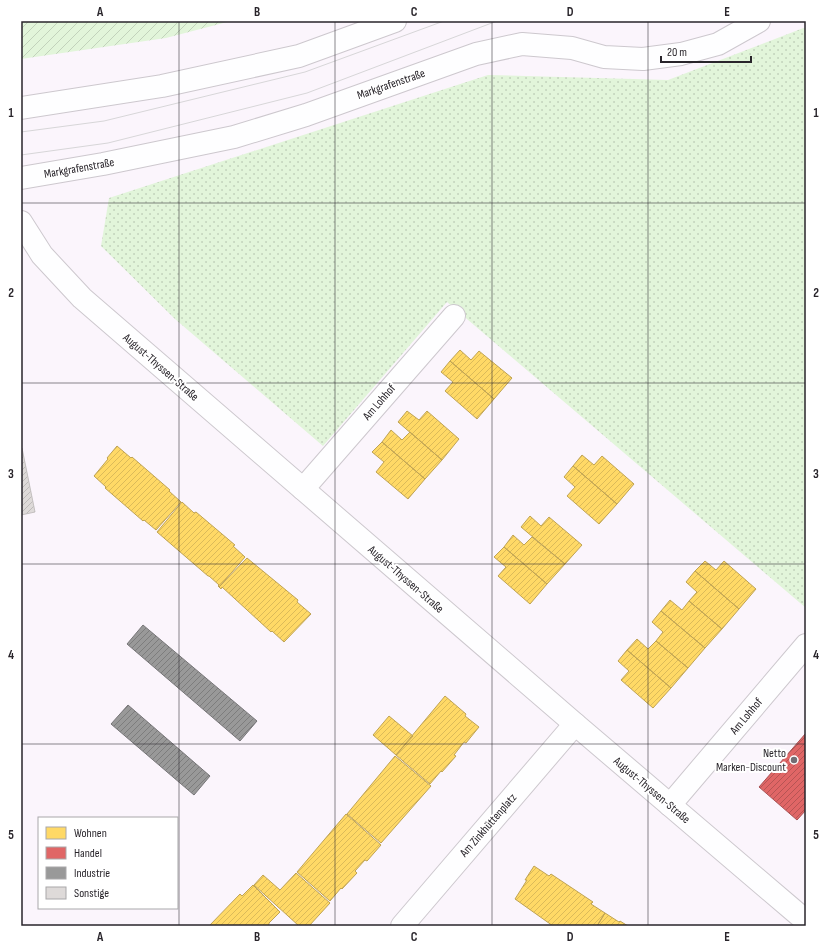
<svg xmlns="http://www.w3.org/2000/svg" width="827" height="947" font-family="'Sofia Sans Condensed',sans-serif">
	<defs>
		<pattern id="grass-dots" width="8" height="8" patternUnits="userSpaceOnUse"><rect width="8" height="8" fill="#e2f5da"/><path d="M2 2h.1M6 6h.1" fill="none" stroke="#c2d2bb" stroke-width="1.8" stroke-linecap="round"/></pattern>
		<pattern id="garden-furrows" width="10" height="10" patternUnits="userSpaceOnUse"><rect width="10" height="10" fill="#e2f5da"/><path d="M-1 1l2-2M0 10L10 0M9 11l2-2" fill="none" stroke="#c2d2bb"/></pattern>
		<pattern id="homes-hatch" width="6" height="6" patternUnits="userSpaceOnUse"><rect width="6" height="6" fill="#ffd966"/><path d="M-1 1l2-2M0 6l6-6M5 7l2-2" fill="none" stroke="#dbba59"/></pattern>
		<pattern id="shops-hatch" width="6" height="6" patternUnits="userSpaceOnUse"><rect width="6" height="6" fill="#e06666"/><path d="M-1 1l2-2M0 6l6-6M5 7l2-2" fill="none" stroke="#b65454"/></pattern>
		<pattern id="industry-hatch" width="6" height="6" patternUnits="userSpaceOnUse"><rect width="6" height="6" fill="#999"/><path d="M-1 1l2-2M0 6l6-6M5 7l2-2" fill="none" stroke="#7d7d7d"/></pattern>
		<pattern id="building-hatch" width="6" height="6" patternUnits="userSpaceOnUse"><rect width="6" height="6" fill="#dedad9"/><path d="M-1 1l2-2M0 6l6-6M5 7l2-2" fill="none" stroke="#bebbba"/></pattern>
	</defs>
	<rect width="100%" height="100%" fill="#fbf5fc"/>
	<!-- grass -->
	<path fill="url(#grass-dots)" d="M806,27V608L447,302L323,446L175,319L101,246L109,198L488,75L668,80Z"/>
	<!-- garden -->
	<path fill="url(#garden-furrows)" d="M21,21H231L166,38L21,59Z"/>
	<!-- homes -->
	<path fill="url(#homes-hatch)" stroke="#bfa354" d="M460,350L471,360L479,351L512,378L494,399L450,361Z
		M450,361L494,399L477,419L445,391L453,382L441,372Z
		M407,411L419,420L427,411L459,439L442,460L398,422Z
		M391,430L402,440L410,432L442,460L425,479L382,442Z
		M382,442L425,479L408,499L376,472L384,462L372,452Z
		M117,446L131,458L132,457L170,490L169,491L181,502L156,530L144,520L143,521L105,488L106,487L94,476L108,459L107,458Z
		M582,455L594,465L602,456L634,484L617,504L573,466Z
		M573,466L617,504L599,524L567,496L575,487L564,477Z
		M182,502L194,513L196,512L235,545L233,546L245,557L219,587L218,586L219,585L209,576H208L157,532Z
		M530,516L541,526L549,517L582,545L565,564L521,527Z
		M513,535L524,545L532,537L565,564L547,584L504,547Z
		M504,547L547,584L530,604L498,576L506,567L494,557Z
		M247,558L298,600L297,602L311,614L284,642L272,631L271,632L222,587L221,589L219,587Z
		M705,561L716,570L724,561L756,589L739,609L695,571Z
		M695,571L739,609L722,629L689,601L697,592L686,582Z
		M670,600L682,610L689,601L722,629L705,648L661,611Z
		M661,611L705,648L688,668L656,641L663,632L652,622Z
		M637,639L648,649L656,641L688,668L671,688L627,650Z
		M627,650L671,688L653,708L621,680L629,671L618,661Z
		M445,696L466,714L465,716L479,727L466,743L464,742L454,755L456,756L442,772L441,771L430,784L396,755Z
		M389,716L413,736L396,755L373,735Z
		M395,756L431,786L381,843L347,814Z
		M346,814L381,845L367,861L365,860L355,871L357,873L342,889L341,888L330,901L297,872Z
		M534,866L549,876L551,874L593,902L591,904L605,913L597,926H553L515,899L527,880H525Z
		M296,873L330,903L309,926H299L254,885L263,875L280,890Z
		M253,885L280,912L269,923V924L268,926H209L240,894L242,896Z
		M605,913L619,922L620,921L628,926H597Z"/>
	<!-- shops -->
	<path fill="url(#shops-hatch)" stroke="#a95254" d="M806,733V810L797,820L759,787Z"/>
	<!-- industry -->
	<path fill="url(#industry-hatch)" stroke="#777678" d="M143,625L257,721L240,741L127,644Z
		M128,705L210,776L194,795L111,724Z"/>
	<!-- building -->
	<path fill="url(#building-hatch)" stroke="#c4c0c0" d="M22,448L35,512L21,515V449Z"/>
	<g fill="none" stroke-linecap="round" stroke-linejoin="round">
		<defs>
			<path id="minor" d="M303,489L454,316
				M670,805L806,645
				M402,926L575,724"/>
			<path id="tertiary" d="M21,108L162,86L299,56L395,21
				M21,178L103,164L234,137L306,115L476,54L522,44L572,48L604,57L643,59L681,54L718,44L759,21
				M21,222L42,255L82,298L575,724L806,921"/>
		</defs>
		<!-- minor casing -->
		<use href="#minor" stroke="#cdc8ce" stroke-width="24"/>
		<!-- tertiary casing -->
		<use href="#tertiary" stroke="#cdc8ce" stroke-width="24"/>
		<!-- minor -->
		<use href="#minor" stroke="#fefeff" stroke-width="22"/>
		<!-- tertiary -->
		<use href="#tertiary" stroke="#fefeff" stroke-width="22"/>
		<!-- tram -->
		<path stroke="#d7d6d8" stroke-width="1" d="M21,132L104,121L305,72L444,21
			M21,155L108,143L307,93L497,21"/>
	</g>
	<!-- grid -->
	<path fill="none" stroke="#29252b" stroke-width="1" stroke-opacity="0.55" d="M179,21V926M335,21V926M492,21V926M648,21V926M21,203H806M21,383H806M21,564H806M21,744H806"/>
	<!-- markers -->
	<circle fill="#726e74" stroke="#fff" stroke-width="1.5" cx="794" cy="760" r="4"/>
	<g text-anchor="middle" stroke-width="4" stroke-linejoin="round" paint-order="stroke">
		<!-- street labels -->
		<g font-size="12" fill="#29252b" stroke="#fff">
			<text transform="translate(391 84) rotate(-19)" y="4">Markgrafenstraße</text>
			<text transform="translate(79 168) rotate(-10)" y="4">Markgrafenstraße</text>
			<text transform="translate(161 367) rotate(41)" y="4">August-Thyssen-Straße</text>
			<text transform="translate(379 402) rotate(-49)" y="4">Am Lohhof</text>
			<text transform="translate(406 579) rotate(41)" y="4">August-Thyssen-Straße</text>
			<text transform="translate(746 716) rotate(-50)" y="4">Am Lohhof</text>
			<text transform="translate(652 790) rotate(40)" y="4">August-Thyssen-Straße</text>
			<text transform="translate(488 825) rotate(-49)" y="4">Am Zinkhüttenplatz</text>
		</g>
		<!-- poi labels -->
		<g font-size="12" fill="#29252b" stroke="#fff" text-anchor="end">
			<text x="786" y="757">Netto<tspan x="786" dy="14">Marken-Discount</tspan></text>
		</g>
	</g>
	<!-- border -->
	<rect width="827" height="947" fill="none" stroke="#ffffff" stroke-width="44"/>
	<!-- legend -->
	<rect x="38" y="817" width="140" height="92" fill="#ffffff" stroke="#a9a8aa"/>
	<rect x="46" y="827" width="20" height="12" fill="#ffd966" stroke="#a9a8aa"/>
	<text x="74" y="837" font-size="12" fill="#29252b">Wohnen</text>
	<rect x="46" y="847" width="20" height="12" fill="#e06666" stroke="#a9a8aa"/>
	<text x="74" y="857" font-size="12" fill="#29252b">Handel</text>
	<rect x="46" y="867" width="20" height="12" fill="#999999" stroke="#a9a8aa"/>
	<text x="74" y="877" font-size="12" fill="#29252b">Industrie</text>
	<rect x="46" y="887" width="20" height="12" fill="#dedad9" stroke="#a9a8aa"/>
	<text x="74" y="897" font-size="12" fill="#29252b">Sonstige</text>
	<!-- scale -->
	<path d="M661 56v6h90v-6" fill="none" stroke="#29252b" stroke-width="2"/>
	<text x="667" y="56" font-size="12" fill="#29252b" stroke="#ffffff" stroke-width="3" paint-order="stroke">20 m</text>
	<rect x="22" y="22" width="783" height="903" fill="none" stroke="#29252b" stroke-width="1.5"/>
	<g font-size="13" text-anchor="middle" font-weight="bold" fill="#29252b">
		<text x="100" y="16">A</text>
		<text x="257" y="16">B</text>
		<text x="414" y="16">C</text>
		<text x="570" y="16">D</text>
		<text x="727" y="16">E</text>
		<text x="11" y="117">1</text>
		<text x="816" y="117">1</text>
		<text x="11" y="297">2</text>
		<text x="816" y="297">2</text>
		<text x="11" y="478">3</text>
		<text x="816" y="478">3</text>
		<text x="11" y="659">4</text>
		<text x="816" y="659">4</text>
		<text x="11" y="839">5</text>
		<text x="816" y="839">5</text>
		<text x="100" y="941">A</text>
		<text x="257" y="941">B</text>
		<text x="414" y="941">C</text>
		<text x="570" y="941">D</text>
		<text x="727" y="941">E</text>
	</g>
</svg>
